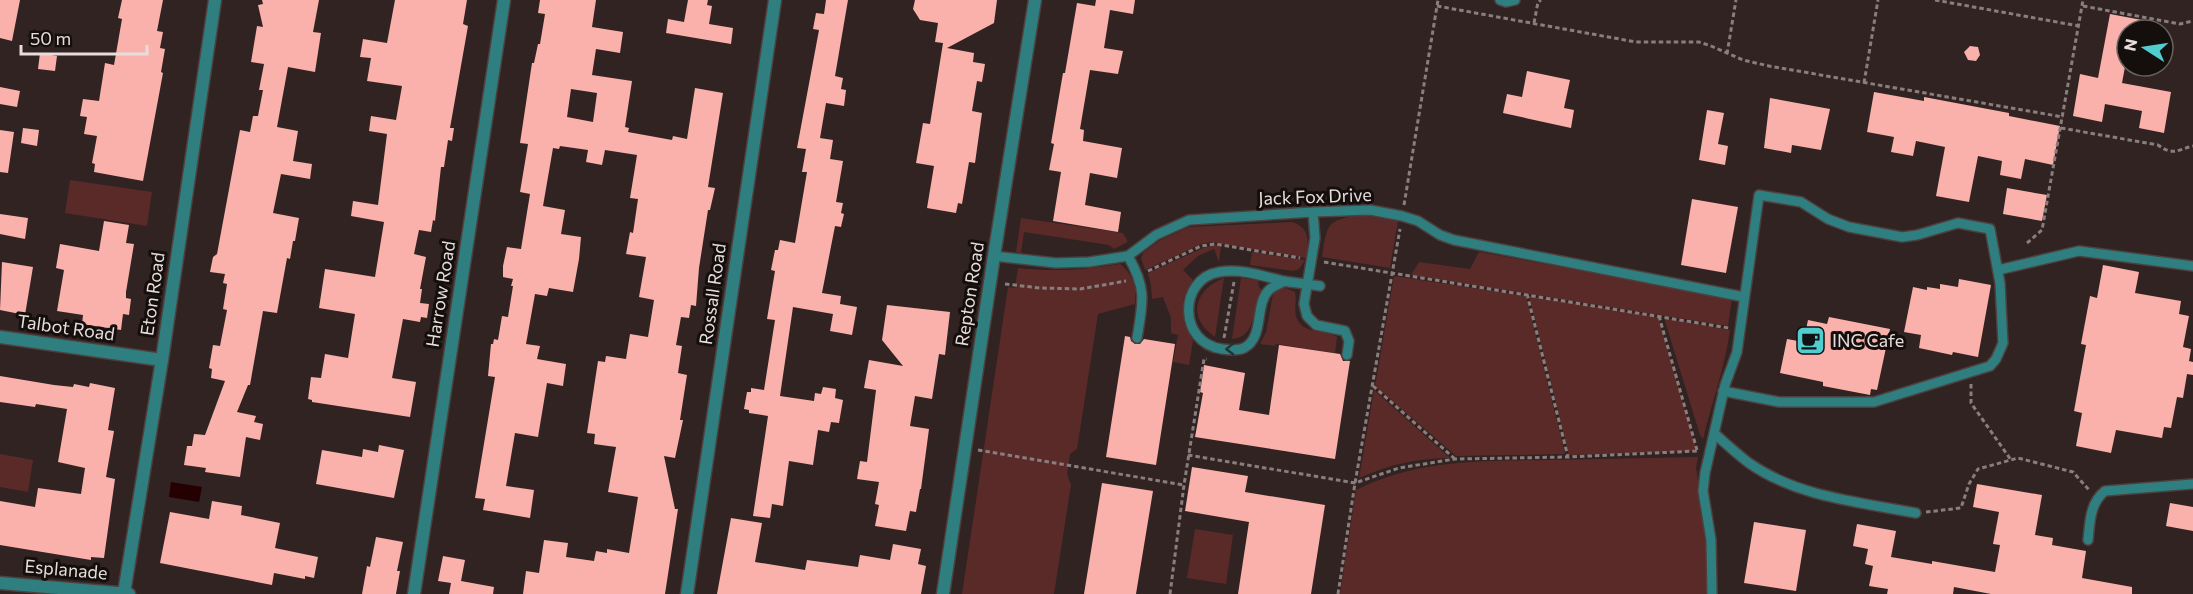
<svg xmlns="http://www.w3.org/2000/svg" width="2193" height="594" font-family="Commissioner,sans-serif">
	<rect width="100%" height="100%" fill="#302321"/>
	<!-- green -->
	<path fill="#5a2a28" d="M70,180L152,192L147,226L65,213Z
		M1361,215L1398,221L1390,268L1322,257C1327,224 1326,220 1361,215Z
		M1021,218L1123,233L1128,242L1114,249L1109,245L1024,232L1021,253L1016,252Z
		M1292,222C1310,227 1309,242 1306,258L1212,242L1201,244L1145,270L1141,258L1144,252L1159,241L1189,227Z
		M1214,245L1221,246L1219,262L1214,249L1198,256L1183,270L1193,280L1186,292L1183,302L1184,323L1193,341L1189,365L1173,362L1178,335L1171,333V318L1163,297L1152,299L1151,286L1148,273L1203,248Z
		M1252,252L1305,260L1299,269L1293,271L1250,265Z
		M1479,252L1732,298L1728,326L1411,275L1419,262L1470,269Z
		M1120,264C1134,275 1136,287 1135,304L1098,314L1077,449L1070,454L1067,474L1071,485L1054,594H962L1008,287L1015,288L1018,268C1056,272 1083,270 1120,264Z
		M1394,276L1526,296L1565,454L1456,456L1375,386Z
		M1224,278L1215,337C1186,318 1195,289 1224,278Z
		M1241,278L1258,280L1259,287L1262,290C1251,307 1258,337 1232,339Z
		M1286,288L1295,292C1297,301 1294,309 1296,316C1302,335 1323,329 1337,337L1335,353L1276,344L1275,346L1260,344L1266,332L1273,294L1279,289Z
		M1529,296L1658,317L1697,451L1569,455Z
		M1664,318L1730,330C1725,367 1712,402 1703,439L1700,435Z
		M1374,390L1450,458C1413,459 1393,464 1359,478Z
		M0,454L33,460L28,492L0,487Z
		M1698,457L1696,468L1708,543L1707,594H1340L1356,490C1419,459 1480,461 1548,460C1598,459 1648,458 1698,457Z
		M1195,529L1233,535L1226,584L1187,578Z"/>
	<!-- water -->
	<path fill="#250002" d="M171,482L202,487L199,502L169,497Z"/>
	<!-- building -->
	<path fill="#fbb1ab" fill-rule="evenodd" d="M0,0H20L12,41L0,38Z
		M122,0H163L157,31L163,32L160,48L165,49L161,72L163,73L143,181L94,172L95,164L92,163L97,136L84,134L87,117L80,116L83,99L99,101L105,63L114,65L122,19L118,18Z
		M262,0H319L313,32L321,33L315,72L288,67L277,127L298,131L293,161L312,164L310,179L281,174L273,213L299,218L295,241H293L290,259L287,258L277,313L263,311L250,385H248L237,412L256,416L254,422L263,424L260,440L246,437L240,477L205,472L206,468L184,465L187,446H192L194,434L205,435L225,381L211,378L212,369L209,368L213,345L220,346L227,310L223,309L227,284L223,283L225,274L210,272L213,257L217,254L240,130L250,132L253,116H258L263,90H259L264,64L251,62L257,26L263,27L258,5L263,4Z
		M395,0H467L463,24L468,26L450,128H454L452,141L448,140L444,167H441L435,221L433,220L431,232L419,230L414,254L426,257L420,289H422L420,303L429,304L427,318L421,317L420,322L403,319L392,378L416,382L410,417L312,402V400L308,399L311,377L321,378L325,354L348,358L355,314L319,308L325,269L375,277L384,222L351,216L353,201L378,205L387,134L369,131L371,116L396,120L402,86L367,81L371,58L360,57L363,39L387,43Z
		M540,0H596L592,27L623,32L620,53L596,49L592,75L632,81L625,127L629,128L628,132L672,140L673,136L687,139L695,88L723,93L708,187L715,188L710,210H708L699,268L696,306L691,305L689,318L681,317L676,345L682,346L678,373L687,375L680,420H683L675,458L664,456L675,509H678L665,594H523L526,571L539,573L544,540L568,543L566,557L594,561L596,551L607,553V549L629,553L638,497L608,492L616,447L594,444L595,434L587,433L598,361L605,362L606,356L626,359L630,334L648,337L654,300L639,297L646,257L626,254L630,232L633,233L638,199L630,198L637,155L605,150L602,165L586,162L588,150L560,146L559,149L553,148L543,206L565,210L561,234L581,237L579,259L573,292L549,288L547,296L535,294L526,344L540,346L537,359L566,364L563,386L547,383L538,437L515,433L506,486L534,490L530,518L483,510L485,499L475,498L495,377L488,376L491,344H493L494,339L498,340L502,316L508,317L513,286H511L513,279L503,277V266L507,247L521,249L530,194L520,192L528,144L520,143L532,63H534L538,44H540L545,14L538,13ZM571,89L597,93L593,122L567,117Z
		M688,0H708L707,5L712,6L709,24L733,28L731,44L666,33L668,19L684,22Z
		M826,0H848L835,76L843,78L841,89L846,90L844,106L826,103L820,138L833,140L830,159L843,161L836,202L843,203L841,213L844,214L841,227L835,226L822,293L841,296L840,304L857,307L852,335L830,331L833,314L793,307L780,396L814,401L815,393L821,394L823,387L836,389L835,398L843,400L839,423L831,422L829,432L818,430L813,465L789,461L783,506L772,504L770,518L753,516L768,416L749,413V410L744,409L747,392H751V388L764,390L775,320L767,319L775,271L771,270L775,250H778L780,240L795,243L807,172H802L806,149L797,148L819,30L813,29L816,13L824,14Z
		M915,0H997L994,23L947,48L974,53L973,62L985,64L982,82L977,81L972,111L982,113L975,163L969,162L962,204L958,203L956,213L927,208L934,166L916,163L923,123L930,124L943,43L935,42L938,23L920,20L913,9Z
		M1096,0H1135L1133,14L1110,10L1104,48L1123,51L1118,74L1090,70L1080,129L1084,130L1083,141L1122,148L1117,178L1090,173L1085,205L1121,212L1118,232L1053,221L1061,172L1049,170L1054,144L1051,143L1063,73H1065L1077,3L1095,6Z
		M2110,14L2158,23L2157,30H2127V56L2122,83L2171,92L2164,133L2139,128L2142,111L2105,104L2102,122L2073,116L2080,74L2098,78Z
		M1970,46L1978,47L1980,55L1976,61L1968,60L1964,52Z
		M40,53L57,56L55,71L38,69Z
		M1527,71L1570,80L1564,108L1574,110L1571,128L1503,113L1507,94L1522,97Z
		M0,87L20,91L17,107L0,104Z
		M1874,92L1924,101V97L2009,113V116L2060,126L2053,165L2025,159L2021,179L2000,175L2002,161L1978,156L1969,202L1936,196L1945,147L1916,141L1913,156L1891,152L1894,137L1867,132Z
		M1770,98L1830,109L1821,150L1792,145L1791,153L1764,148Z
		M1707,110L1724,113L1718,144L1728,146L1725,165L1699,160Z
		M23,128L39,130L37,146L21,143Z
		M0,130L14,132L8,173L0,172Z
		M2007,188L2047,195L2042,221L2003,214Z
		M1692,199L1738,207L1726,273L1681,265Z
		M0,214L28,218L25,239L0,234Z
		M104,221L129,225L126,243L134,244L126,292V298L131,299L129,315L123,314L121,330L82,324L83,315L57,311L64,270L56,268L60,244L99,251Z
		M2,262L33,267L25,315L0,310Z
		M2103,265L2139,272L2135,293L2181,301L2179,314L2189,316L2183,347L2191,349L2189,361L2193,362V375L2187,374L2183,398L2177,397L2171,428L2164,427L2162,438L2116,430L2111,453L2076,446L2082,413L2074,411L2086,345L2081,344L2090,296L2097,298Z
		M1959,279L1991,285L1978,357L1953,352L1952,355L1919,348L1921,335L1904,332L1913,287L1927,290V287L1940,289V284L1958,287Z
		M887,305L950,312L945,355L939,354L932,399L915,396L910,426L929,429L921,489H920L916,512L910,511L906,531L875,526L879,505L875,504L879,482L857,479L860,461L867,462L876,390L864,388L869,360L903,366L882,340Z
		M1829,317L1890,329L1877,390L1871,389L1870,395L1823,386V382L1780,373L1787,339L1798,341V338L1804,339L1808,320L1827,324Z
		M1125,336L1130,337L1131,341L1135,344H1140L1144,339L1175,344L1156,465L1106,457Z
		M1279,345L1340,354L1343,361H1350L1335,459L1195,437L1203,393L1200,392L1204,365L1245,373L1239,410L1269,415Z
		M0,376L54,385L73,387L74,384L89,387L90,383L115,388L108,430L114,431L106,477L115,479L104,558L91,557V560L0,545V501L35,507L38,488L81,494L85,468L58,462L67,409L36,404L35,407L0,402Z
		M379,445L404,450L394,498L316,484L322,450L362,457L363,449L378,452Z
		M1192,467L1248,476L1245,492L1325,505L1311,594H1238L1249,522L1185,511Z
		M1102,483L1153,491L1136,594H1084Z
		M1977,484L2042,495L2035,535L2053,538L2052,545L2086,551L2082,578L2132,587V594H1991L1954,587L1953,594H1887L1888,589L1869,586L1873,566L1865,564L1868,549L1853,546L1857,524L1896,531L1891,557L1932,564V561L1995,572L2000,545L1993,544L1999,512L1973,507Z
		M212,501L242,506L241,515L280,523L275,548L318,557L314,578L305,576V579L274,573L272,585L160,563L170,512L209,519Z
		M2170,503L2193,507V531L2166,526Z
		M731,518L762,523L755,562L805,570L807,560L858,567L860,555L890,560L893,544L921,549L918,564L926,566L921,594H717Z
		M1754,522L1806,530L1796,591L1744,583Z
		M376,537L403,542L397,571H400L396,594H362L367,566L370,567Z
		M443,556L465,560L461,581L494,587L493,594H449L451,583L438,581Z"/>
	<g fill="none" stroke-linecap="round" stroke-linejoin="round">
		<defs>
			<path id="lane" d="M1500,0L1506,2L1515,0
				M1313,212L1315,238L1304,304L1307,316L1316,325L1345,331L1349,341L1347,355
				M994,256L1056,263L1089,262L1128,256L1156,235L1189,220L1313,212L1370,210L1402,216L1418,221L1440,235L1454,240L1744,297
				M1128,256C1147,289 1143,302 1137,338
				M1998,270L2079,251L2193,266
				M1285,281C1280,284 1273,286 1269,290C1254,305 1265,337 1244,348C1237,351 1229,350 1222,349C1178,343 1178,279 1219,272C1240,268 1263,276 1283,281C1295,283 1308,284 1320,286
				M1714,433C1725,443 1737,454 1749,463C1797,497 1859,502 1916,513
				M2088,540C2090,521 2090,503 2105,491L2193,484
				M1712,594L1711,540L1703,491L1705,473L1725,385L1737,352L1759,195L1801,202L1828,219L1849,227L1902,237L1917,235L1958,223L1990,229L2000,283L2003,343L1996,359L1990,366L1874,402H1779L1723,391"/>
			<path id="street" d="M0,337L162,360
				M0,583L129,594
				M124,593L162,360L215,0
				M414,594L504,0
				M687,594L775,0
				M943,594L994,256L1035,0"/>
		</defs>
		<!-- lane casing -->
		<use href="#lane" stroke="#4d413f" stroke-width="12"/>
		<!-- street casing -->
		<use href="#street" stroke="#4d413f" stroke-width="15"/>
		<!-- path -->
		<path stroke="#897e7d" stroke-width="3" stroke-dasharray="4.5 3" stroke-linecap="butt" d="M1935,0L2079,26
			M1437,6L1636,42H1699L1711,46L1743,60L1769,66L2063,117
			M2083,6L2180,24L2193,21
			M1534,23L1538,2L1541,0
			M1727,54L1736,0
			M1864,83L1878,0
			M2061,128L2158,145C2173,156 2177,150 2193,146
			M1404,205L1438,0
			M2027,243L2042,230L2083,0
			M1324,262L1729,328
			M1148,271L1201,246L1215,244L1300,258
			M1005,284L1040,288L1080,289L1126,281
			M1527,294L1568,457
			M1659,316L1697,450
			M1224,338L1234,282
			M1971,384V403L2011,460
			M1373,386L1455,459
			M978,450L1184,485
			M1188,455L1355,483L1399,468L1455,459L1568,457L1697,451
			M1926,512L1961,508L1969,484L1978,469L2018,458L2073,472L2089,490
			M1170,594L1184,485L1204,359H1207
			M1338,594L1355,483L1400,229"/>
		<!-- lane -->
		<use href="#lane" stroke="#2f7f81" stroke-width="9"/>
		<!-- street -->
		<use href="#street" stroke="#2f7f81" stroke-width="12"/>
	</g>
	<!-- one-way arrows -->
	<defs><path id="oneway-chevron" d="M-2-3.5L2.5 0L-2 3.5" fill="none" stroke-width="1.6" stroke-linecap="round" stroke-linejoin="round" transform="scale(1.5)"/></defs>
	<use stroke="#1d3636" href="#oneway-chevron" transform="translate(1230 349) rotate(179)"/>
	<!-- icons -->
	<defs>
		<symbol id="cafe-square" viewBox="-11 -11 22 22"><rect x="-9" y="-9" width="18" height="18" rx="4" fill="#52cdcf" stroke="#140e0d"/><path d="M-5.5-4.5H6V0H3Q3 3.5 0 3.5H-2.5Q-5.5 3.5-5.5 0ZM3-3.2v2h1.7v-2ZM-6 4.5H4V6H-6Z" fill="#111"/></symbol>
	</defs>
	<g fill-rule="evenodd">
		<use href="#cafe-square" x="1794" y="324" width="33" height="33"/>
	</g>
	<g text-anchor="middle" stroke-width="6" stroke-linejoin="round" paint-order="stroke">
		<!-- street labels -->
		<g font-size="18" fill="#e6dddc" stroke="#140e0d">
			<text transform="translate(1315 197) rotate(-2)" y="6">Jack Fox Drive</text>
			<text transform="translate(153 294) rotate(-82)" y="6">Eton Road</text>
			<text transform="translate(441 294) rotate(-81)" y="6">Harrow Road</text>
			<text transform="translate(713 294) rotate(-82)" y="6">Rossall Road</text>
			<text transform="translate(970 294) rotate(-81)" y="6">Repton Road</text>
			<text transform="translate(66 328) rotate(8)" y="6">Talbot Road</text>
			<text transform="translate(66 570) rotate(5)" y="6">Esplanade</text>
		</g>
		<!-- poi labels -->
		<g font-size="18" fill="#e6dddc" stroke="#140e0d" text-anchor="start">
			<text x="1832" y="347">INC Cafe</text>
		</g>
	</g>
	<!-- north arrow -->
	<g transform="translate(2145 48) rotate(282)"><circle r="28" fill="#140e0d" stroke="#686160" stroke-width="1.5"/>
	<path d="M0-4.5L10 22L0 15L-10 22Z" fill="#52cdcf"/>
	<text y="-9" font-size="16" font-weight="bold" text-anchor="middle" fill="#e6dddc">N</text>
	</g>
	<!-- scale -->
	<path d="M21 45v9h126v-9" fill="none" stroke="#e6dddc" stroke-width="3"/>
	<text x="30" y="45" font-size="18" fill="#e6dddc" stroke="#140e0d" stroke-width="4.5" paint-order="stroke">50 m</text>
</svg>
